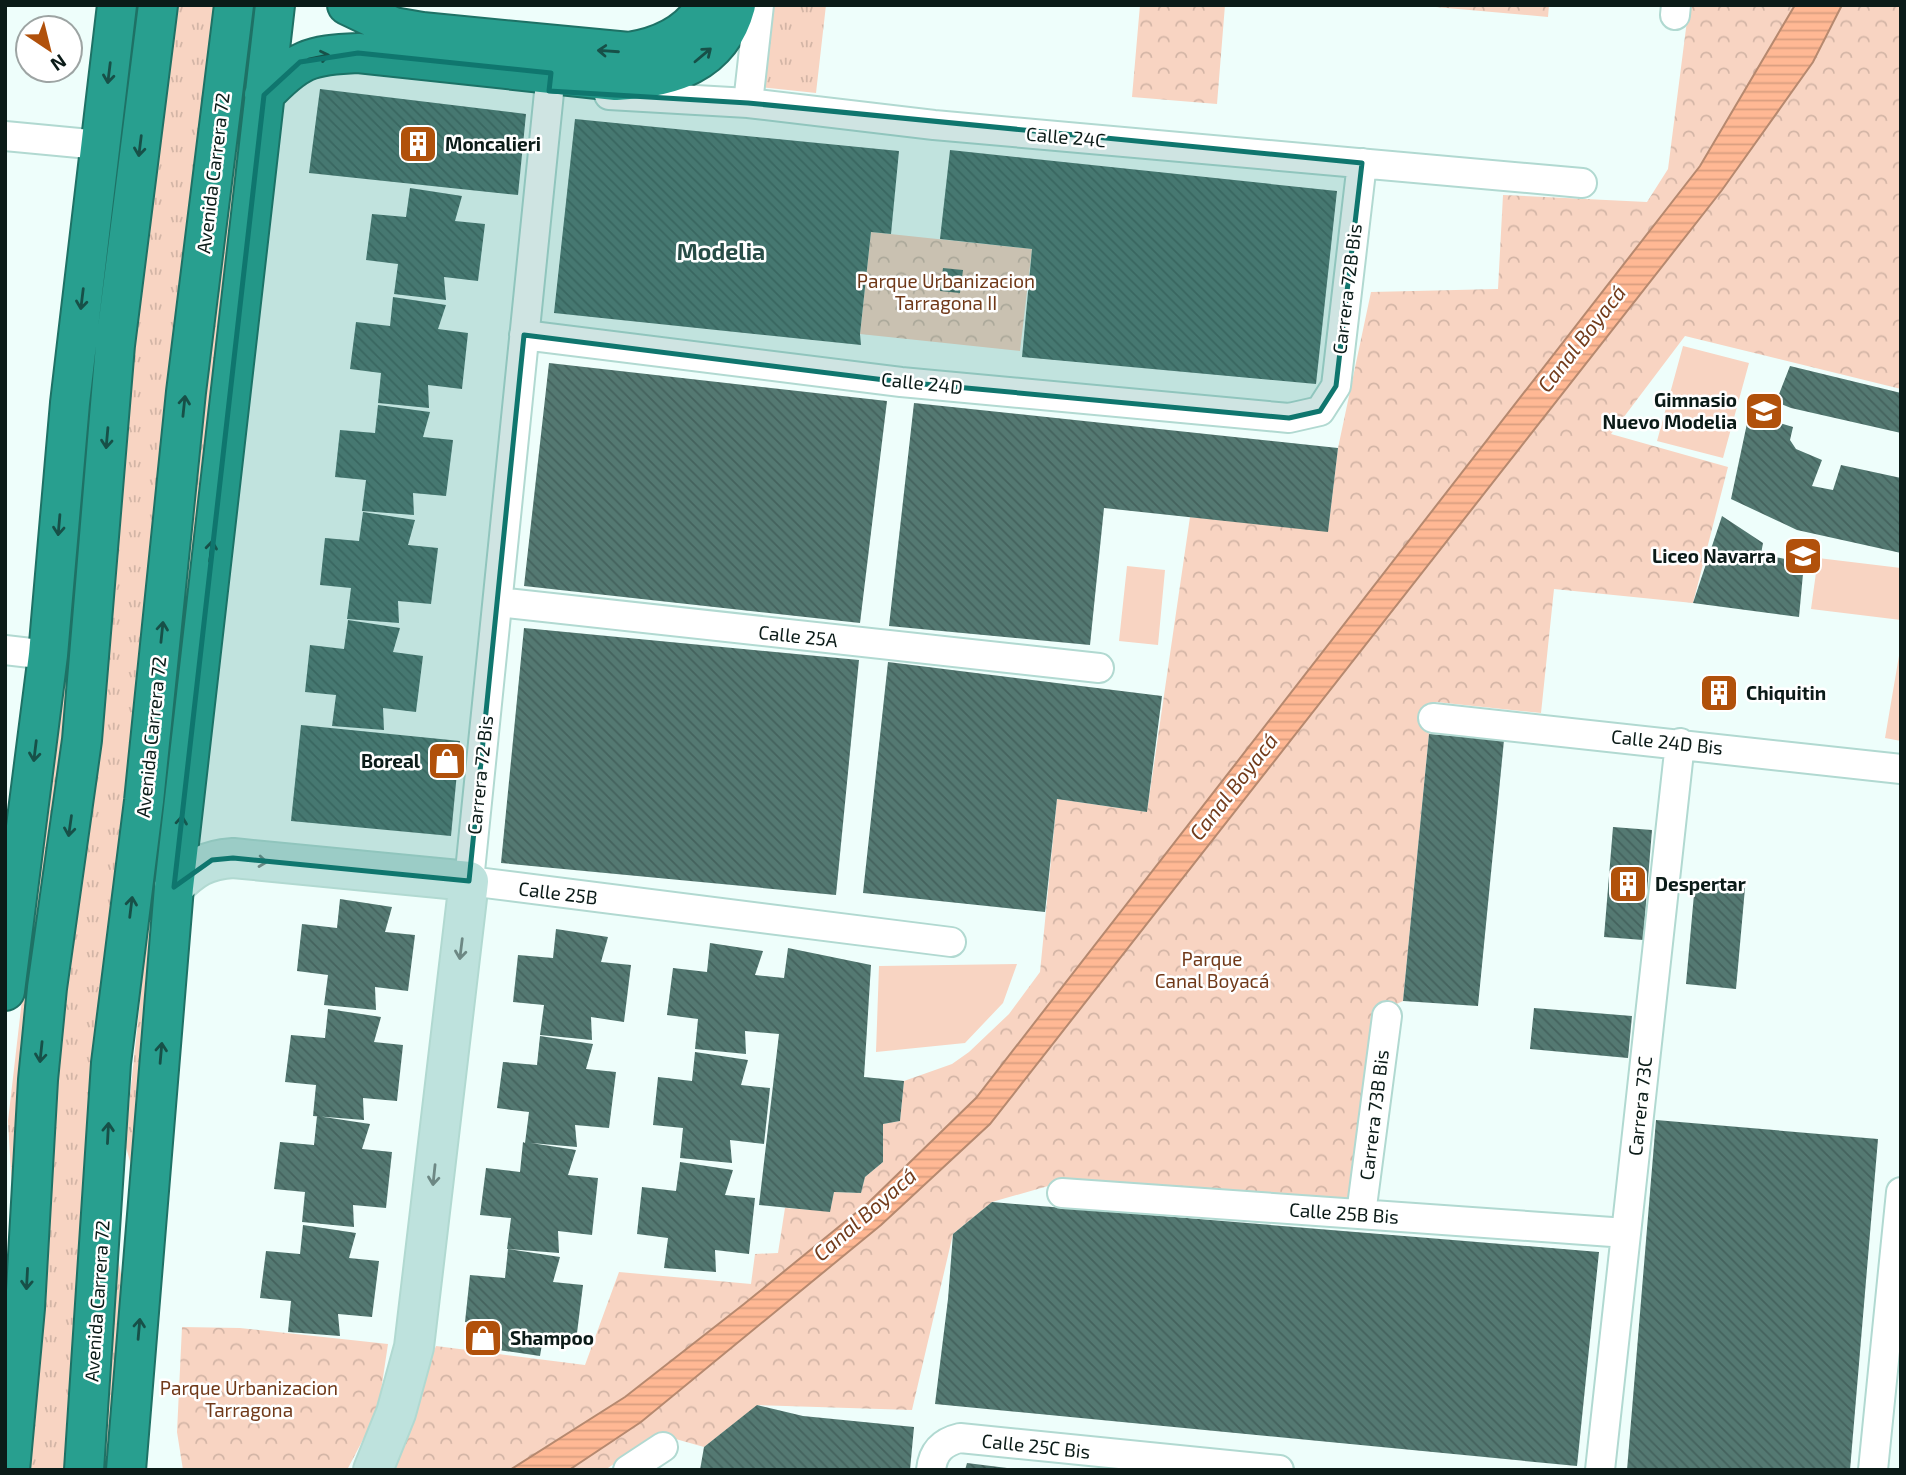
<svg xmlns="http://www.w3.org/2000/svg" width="1906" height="1475" font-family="'Exo 2',sans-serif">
	<defs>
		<pattern id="grass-tufts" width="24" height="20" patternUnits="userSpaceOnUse" patternTransform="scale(1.75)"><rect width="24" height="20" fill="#f8d4c2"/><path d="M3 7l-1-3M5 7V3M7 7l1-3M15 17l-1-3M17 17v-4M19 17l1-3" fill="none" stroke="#d3b5a6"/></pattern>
		<pattern id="park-crowns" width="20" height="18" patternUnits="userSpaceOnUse" patternTransform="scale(1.75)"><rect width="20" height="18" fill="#f8d4c2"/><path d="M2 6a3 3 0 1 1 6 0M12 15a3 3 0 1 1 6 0" fill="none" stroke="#d3b5a6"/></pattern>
		<pattern id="water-rules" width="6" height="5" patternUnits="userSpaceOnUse" patternTransform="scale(1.75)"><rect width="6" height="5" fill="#ffb894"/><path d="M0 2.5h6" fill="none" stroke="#d99e7f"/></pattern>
		<pattern id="building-back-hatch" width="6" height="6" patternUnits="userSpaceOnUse" patternTransform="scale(1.75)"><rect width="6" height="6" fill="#547972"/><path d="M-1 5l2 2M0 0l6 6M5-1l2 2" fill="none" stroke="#44625d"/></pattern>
	</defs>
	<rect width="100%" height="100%" fill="#eefefb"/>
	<!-- grass -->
	<path fill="url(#grass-tufts)" d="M170,5H218L71,1470H26L45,1191L127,346Z
		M248,5H259L134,1175L125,1144L196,466Z
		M769,5H826L816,93L760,87Z
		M98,406L22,1118L14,1224L8,1121L51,748L83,421Z
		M115,1244L127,1304L112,1470H96Z"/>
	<!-- park -->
	<path fill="url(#park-crowns)" d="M1140,5H1225L1217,104L1132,97Z
		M1413,5H1549L1548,17Z
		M1689,5H1901V389L1685,336L1611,434L1728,467L1693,603L1554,589L1541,713L1436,702L1429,734L1403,1001L1378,1013L1354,1200L1062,1182L992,1202L953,1234L912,1410L758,1405L704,1447L658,1434L605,1470H385L436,1346L585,1365L619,1272L751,1284L755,1254L778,1253L785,1208L830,1211L834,1192L861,1193L865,1177L883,1162V1124L900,1121L904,1081L952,1064L969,1052L1009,1014L1040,972L1057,799L1147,812L1190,517L1328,531L1338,448L1371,292L1498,289L1503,195L1647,202L1668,169Z
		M871,232L1032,249L1020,351L860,334Z
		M182,1327L240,1328L388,1344L378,1411L347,1470H183L177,1432Z"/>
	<!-- pitch -->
	<path fill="#f8d4c2" d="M1683,346L1749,363L1723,458L1657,441Z
		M1818,558L1901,568V620L1811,609Z
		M1127,566L1165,570L1158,645L1119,641Z
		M1901,644V741L1885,738Z
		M1017,964L1003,1003L965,1043L876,1052L879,966Z"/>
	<!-- water -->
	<path fill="url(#water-rules)" stroke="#b6896f" stroke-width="2" d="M1795,5H1842L1813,62L1722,190L990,1124L881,1225L641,1422L569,1470H510L625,1397L744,1304L868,1203L976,1098L1700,166Z"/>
	<!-- building -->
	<path fill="url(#building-back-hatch)" d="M320,89L526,114L518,195L309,173Z
		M575,119L899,151L891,234L871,232L860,334L861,345L554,313Z
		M950,150L1337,191L1316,384L1022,357L1032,249L940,239Z
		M410,188L462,196L455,221L485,224L478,281L444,277L446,300L394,294L398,264L366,260L372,214L406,217Z
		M943,268L963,270L960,293L940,291Z
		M393,297L446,305L438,329L468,333L462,389L428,385L429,408L378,403L381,373L350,369L356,322L390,326Z
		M549,363L887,401L860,623L524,586Z
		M1790,366L1901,393V433L1791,408L1776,402Z
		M914,403L1338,448L1328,532L1104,508L1090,645L889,626Z
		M378,405L430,412L423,437L453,440L446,496L413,493L414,515L362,511L366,480L335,477L340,430L375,433Z
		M1749,414L1793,427L1790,440L1796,449L1822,460L1812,486L1833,490L1841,465L1901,478V553L1797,530L1731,499Z
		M363,512L415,520L408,545L438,548L431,604L398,601L399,623L347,619L351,588L320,585L325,538L359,541Z
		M1722,516L1763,543L1761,554L1804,563L1799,617L1693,603Z
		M348,620L400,628L393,652L423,656L416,712L383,708L384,730L332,726L336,695L305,692L310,645L344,649Z
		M524,628L859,660L836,895L501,863Z
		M888,662L1162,696L1147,812L1057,799L1045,912L863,893Z
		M1701,680L1736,681V706L1701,705Z
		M301,725L460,741L451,836L291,821Z
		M1429,734L1504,740L1478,1006L1403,1001Z
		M1613,827L1652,830L1643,940L1604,937Z
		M1695,883L1745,888L1736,989L1686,984Z
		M340,899L392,907L385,932L415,935L408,991L375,987L376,1010L324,1005L328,975L297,971L302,924L337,928Z
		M556,929L608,937L601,962L631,965L624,1022L591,1017L592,1040L540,1035L544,1005L513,1002L518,955L553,958Z
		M710,943L763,951L755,975L784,978L788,948L871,965L864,1077L904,1081L900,1121L883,1124V1162L865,1177L861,1193L834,1192L830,1212L759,1205L779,1034L745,1031L746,1054L695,1049L698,1019L667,1015L673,968L707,972Z
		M1534,1008L1632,1016L1628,1058L1530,1049Z
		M328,1009L381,1017L374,1042L403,1045L397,1101L363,1098L364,1120L313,1116L316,1085L285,1082L291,1035L325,1038Z
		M540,1036L593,1044L586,1069L616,1072L609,1128L575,1125L577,1147L531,1143L576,1150L568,1175L598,1178L592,1235L558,1231L559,1253L507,1249L511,1218L480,1215L486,1168L520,1172L523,1142L525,1143L529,1112L497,1108L503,1062L537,1065Z
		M695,1052L748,1060L741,1085L770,1088L764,1144L730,1140L732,1163L680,1158L683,1128L653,1125L658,1077L692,1081Z
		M317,1116L370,1124L362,1149L392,1152L386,1208L353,1205L354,1227L302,1222L305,1192L274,1189L280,1142L314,1145Z
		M1656,1120L1878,1139L1850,1470H1627Z
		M680,1162L733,1170L725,1195L755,1198L749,1254L715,1250L716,1272L664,1268L668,1238L637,1234L642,1187L676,1191Z
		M992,1202L1599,1252L1577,1466L935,1404L948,1299L953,1234Z
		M303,1225L356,1233L349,1258L379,1261L372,1317L338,1314L340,1336L288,1332L291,1301L260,1298L266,1251L300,1254Z
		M508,1249L560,1257L553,1282L583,1285L576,1341L543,1338L540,1356L492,1349L496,1325L465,1322L470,1275L505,1278Z
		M757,1405L803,1416L914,1427L910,1470H700L704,1447Z
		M967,1463L1007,1468V1470H965Z"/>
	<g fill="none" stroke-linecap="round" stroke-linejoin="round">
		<defs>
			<path id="street" d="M1675,15L1676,5
				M551,73L469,881L951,942
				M609,95L748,103L934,125L1582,183
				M748,103L759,5
				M5,136L100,145
				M524,335L901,382L1289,418L1320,411L1336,386L1362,163
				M498,602L1099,668
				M5,650L48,655
				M1433,718L1901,769
				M1062,1193L1626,1233
				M1361,1214L1387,1016
				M628,1470L663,1447
				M931,1470C933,1451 943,1442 960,1438L1279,1470
				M1600,1470L1680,743
				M1873,1470L1901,1192"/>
			<path id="secondary" d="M174,887C193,868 205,860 233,858L469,881L414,1347L396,1413L373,1470"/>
			<path id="highway" d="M347,5L393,27L422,32L629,52C660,47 690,34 706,5
				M264,95C298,59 309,55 358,53L616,81C671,78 720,65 736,5
				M5,991L48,655L70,403L117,5
				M10,1470L25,1308L38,1080L47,988L82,740L115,345L158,5
				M84,1470L111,1063L144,801L186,392L234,5
				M126,1470L174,887L275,5"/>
		</defs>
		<!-- street casing -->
		<use href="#street" stroke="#b1d9d1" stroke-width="32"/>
		<!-- secondary casing -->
		<use href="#secondary" stroke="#b1d9d1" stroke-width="42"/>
		<!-- highway casing -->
		<use href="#highway" stroke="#1e7165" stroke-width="42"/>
		<!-- street -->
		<use href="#street" stroke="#fff" stroke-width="28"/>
		<!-- secondary -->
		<use href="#secondary" stroke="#bee2dd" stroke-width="38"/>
		<!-- highway -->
		<use href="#highway" stroke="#289f8f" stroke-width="38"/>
	</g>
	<!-- one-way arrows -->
	<defs><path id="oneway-shaft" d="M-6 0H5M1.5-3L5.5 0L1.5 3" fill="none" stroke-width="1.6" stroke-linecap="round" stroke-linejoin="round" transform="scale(1.75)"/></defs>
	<g stroke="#175048">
		<use href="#oneway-shaft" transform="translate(608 51) rotate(-176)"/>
		<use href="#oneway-shaft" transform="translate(703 55) rotate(-40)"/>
		<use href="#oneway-shaft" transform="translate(319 57) rotate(-12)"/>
		<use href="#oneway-shaft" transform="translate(109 73) rotate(97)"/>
		<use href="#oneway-shaft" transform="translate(140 146) rotate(97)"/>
		<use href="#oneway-shaft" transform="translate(82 299) rotate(97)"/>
		<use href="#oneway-shaft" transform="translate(184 406) rotate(-84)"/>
		<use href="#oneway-shaft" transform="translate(107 438) rotate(95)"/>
		<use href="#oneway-shaft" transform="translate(59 525) rotate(95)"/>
		<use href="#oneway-shaft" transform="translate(211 551) rotate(-83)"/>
		<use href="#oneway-shaft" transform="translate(162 632) rotate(-84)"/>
		<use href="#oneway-shaft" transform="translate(35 751) rotate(97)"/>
		<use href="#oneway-shaft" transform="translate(70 826) rotate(98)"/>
		<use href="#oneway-shaft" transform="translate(181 826) rotate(-84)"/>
		<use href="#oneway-shaft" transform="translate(131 907) rotate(-83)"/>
		<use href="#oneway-shaft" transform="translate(41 1052) rotate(96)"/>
		<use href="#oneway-shaft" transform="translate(161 1053) rotate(-85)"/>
		<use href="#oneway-shaft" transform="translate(108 1133) rotate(-87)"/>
		<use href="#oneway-shaft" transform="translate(27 1279) rotate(93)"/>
		<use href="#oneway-shaft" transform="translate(139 1329) rotate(-85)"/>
	</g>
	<g stroke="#6d8884">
		<use href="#oneway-shaft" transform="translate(257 861) rotate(6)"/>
		<use href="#oneway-shaft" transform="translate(461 949) rotate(97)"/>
		<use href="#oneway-shaft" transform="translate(434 1175) rotate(96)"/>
	</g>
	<!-- marked area -->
	<path fill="#0f766e" fill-opacity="0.2" stroke="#0f766e" stroke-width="5" stroke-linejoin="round" d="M358,53L551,73L549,91L748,103L1362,163L1336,386L1320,411L1289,418L901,382L524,335L469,881L233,858L212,860L174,887L264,95L300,62Z"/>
	<!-- icons -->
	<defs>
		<symbol id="building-square" viewBox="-11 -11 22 22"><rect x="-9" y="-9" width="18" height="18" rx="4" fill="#b1510b" stroke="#fff"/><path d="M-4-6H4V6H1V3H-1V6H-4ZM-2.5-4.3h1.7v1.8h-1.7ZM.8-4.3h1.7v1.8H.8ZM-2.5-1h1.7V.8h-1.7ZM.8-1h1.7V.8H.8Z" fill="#fff"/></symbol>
		<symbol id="school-square" viewBox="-11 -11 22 22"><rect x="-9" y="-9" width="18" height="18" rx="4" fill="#b1510b" stroke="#fff"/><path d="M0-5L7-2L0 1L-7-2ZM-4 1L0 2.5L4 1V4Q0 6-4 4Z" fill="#fff"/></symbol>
		<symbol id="shop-square" viewBox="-11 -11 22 22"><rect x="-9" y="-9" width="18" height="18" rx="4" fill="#b1510b" stroke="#fff"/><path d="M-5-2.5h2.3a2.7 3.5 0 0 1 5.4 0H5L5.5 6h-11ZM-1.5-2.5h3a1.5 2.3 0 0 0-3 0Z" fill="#fff"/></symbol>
	</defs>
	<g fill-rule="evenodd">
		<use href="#building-square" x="396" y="122" width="44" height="44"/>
		<use href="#school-square" x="1742" y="389" width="44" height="44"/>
		<use href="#school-square" x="1781" y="534" width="44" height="44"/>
		<use href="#building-square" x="1697" y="671" width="44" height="44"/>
		<use href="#shop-square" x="425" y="739" width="44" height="44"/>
		<use href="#building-square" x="1606" y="862" width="44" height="44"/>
		<use href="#shop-square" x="461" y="1316" width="44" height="44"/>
	</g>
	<g text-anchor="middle" stroke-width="5" stroke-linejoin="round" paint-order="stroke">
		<!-- street labels -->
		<g font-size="19" fill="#0b1b18" stroke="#fff">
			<text transform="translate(1066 137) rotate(5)" y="7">Calle 24C</text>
			<text transform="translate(213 173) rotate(-83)" y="7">Avenida Carrera 72</text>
			<text transform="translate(1347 289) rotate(-83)" y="7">Carrera 72B Bis</text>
			<text transform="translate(922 383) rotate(6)" y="7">Calle 24D</text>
			<text transform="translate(798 636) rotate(6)" y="7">Calle 25A</text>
			<text transform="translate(151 737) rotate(-84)" y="7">Avenida Carrera 72</text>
			<text transform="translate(1667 742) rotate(6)" y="7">Calle 24D Bis</text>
			<text transform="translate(480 775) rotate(-84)" y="7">Carrera 72 Bis</text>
			<text transform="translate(558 893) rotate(7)" y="7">Calle 25B</text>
			<text transform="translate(1640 1106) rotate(-84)" y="7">Carrera 73C</text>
			<text transform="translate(1374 1115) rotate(-83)" y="7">Carrera 73B Bis</text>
			<text transform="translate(1344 1213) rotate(4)" y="7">Calle 25B Bis</text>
			<text transform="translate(97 1301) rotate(-86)" y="7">Avenida Carrera 72</text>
			<text transform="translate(1036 1446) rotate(6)" y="7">Calle 25C Bis</text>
		</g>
		<!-- poi labels -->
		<g font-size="19" font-weight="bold" fill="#0b1b18" stroke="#fff" text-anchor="start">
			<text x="445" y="151">Moncalieri</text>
			<text x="1737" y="407" text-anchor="end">Gimnasio<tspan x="1737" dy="22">Nuevo Modelia</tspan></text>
			<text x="1776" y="563" text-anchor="end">Liceo Navarra</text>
			<text x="1746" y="700">Chiquitin</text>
			<text x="420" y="768" text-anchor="end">Boreal</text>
			<text x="1655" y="891">Despertar</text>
			<text x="510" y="1345">Shampoo</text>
		</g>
		<!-- park labels -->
		<g font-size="19" fill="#703919" stroke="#fff">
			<text x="946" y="288">Parque Urbanizacion<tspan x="946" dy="22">Tarragona II</tspan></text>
			<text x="1212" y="966">Parque<tspan x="1212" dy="22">Canal Boyacá</tspan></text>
			<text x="249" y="1395">Parque Urbanizacion<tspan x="249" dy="22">Tarragona</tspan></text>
		</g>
		<!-- water labels -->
		<g font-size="21" font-style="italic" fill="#723b1b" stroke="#fff">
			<text transform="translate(1582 339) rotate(-52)" y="7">Canal Boyacá</text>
			<text transform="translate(1234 787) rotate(-52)" y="7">Canal Boyacá</text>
			<text transform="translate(865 1215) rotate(-41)" y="7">Canal Boyacá</text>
		</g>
		<!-- quarter labels -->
		<g font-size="23" font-weight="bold" fill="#274c46" stroke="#fff">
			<text x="721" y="260">Modelia</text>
		</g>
	</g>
	<!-- border -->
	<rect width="1906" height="1475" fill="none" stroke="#0b1b18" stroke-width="14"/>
	<!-- north arrow -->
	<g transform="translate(49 49) rotate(145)"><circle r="33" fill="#ffffff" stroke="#9da4a3" stroke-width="2"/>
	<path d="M0-5L12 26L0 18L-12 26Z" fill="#b1510b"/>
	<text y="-10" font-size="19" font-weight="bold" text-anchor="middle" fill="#0b1b18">N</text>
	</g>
</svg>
